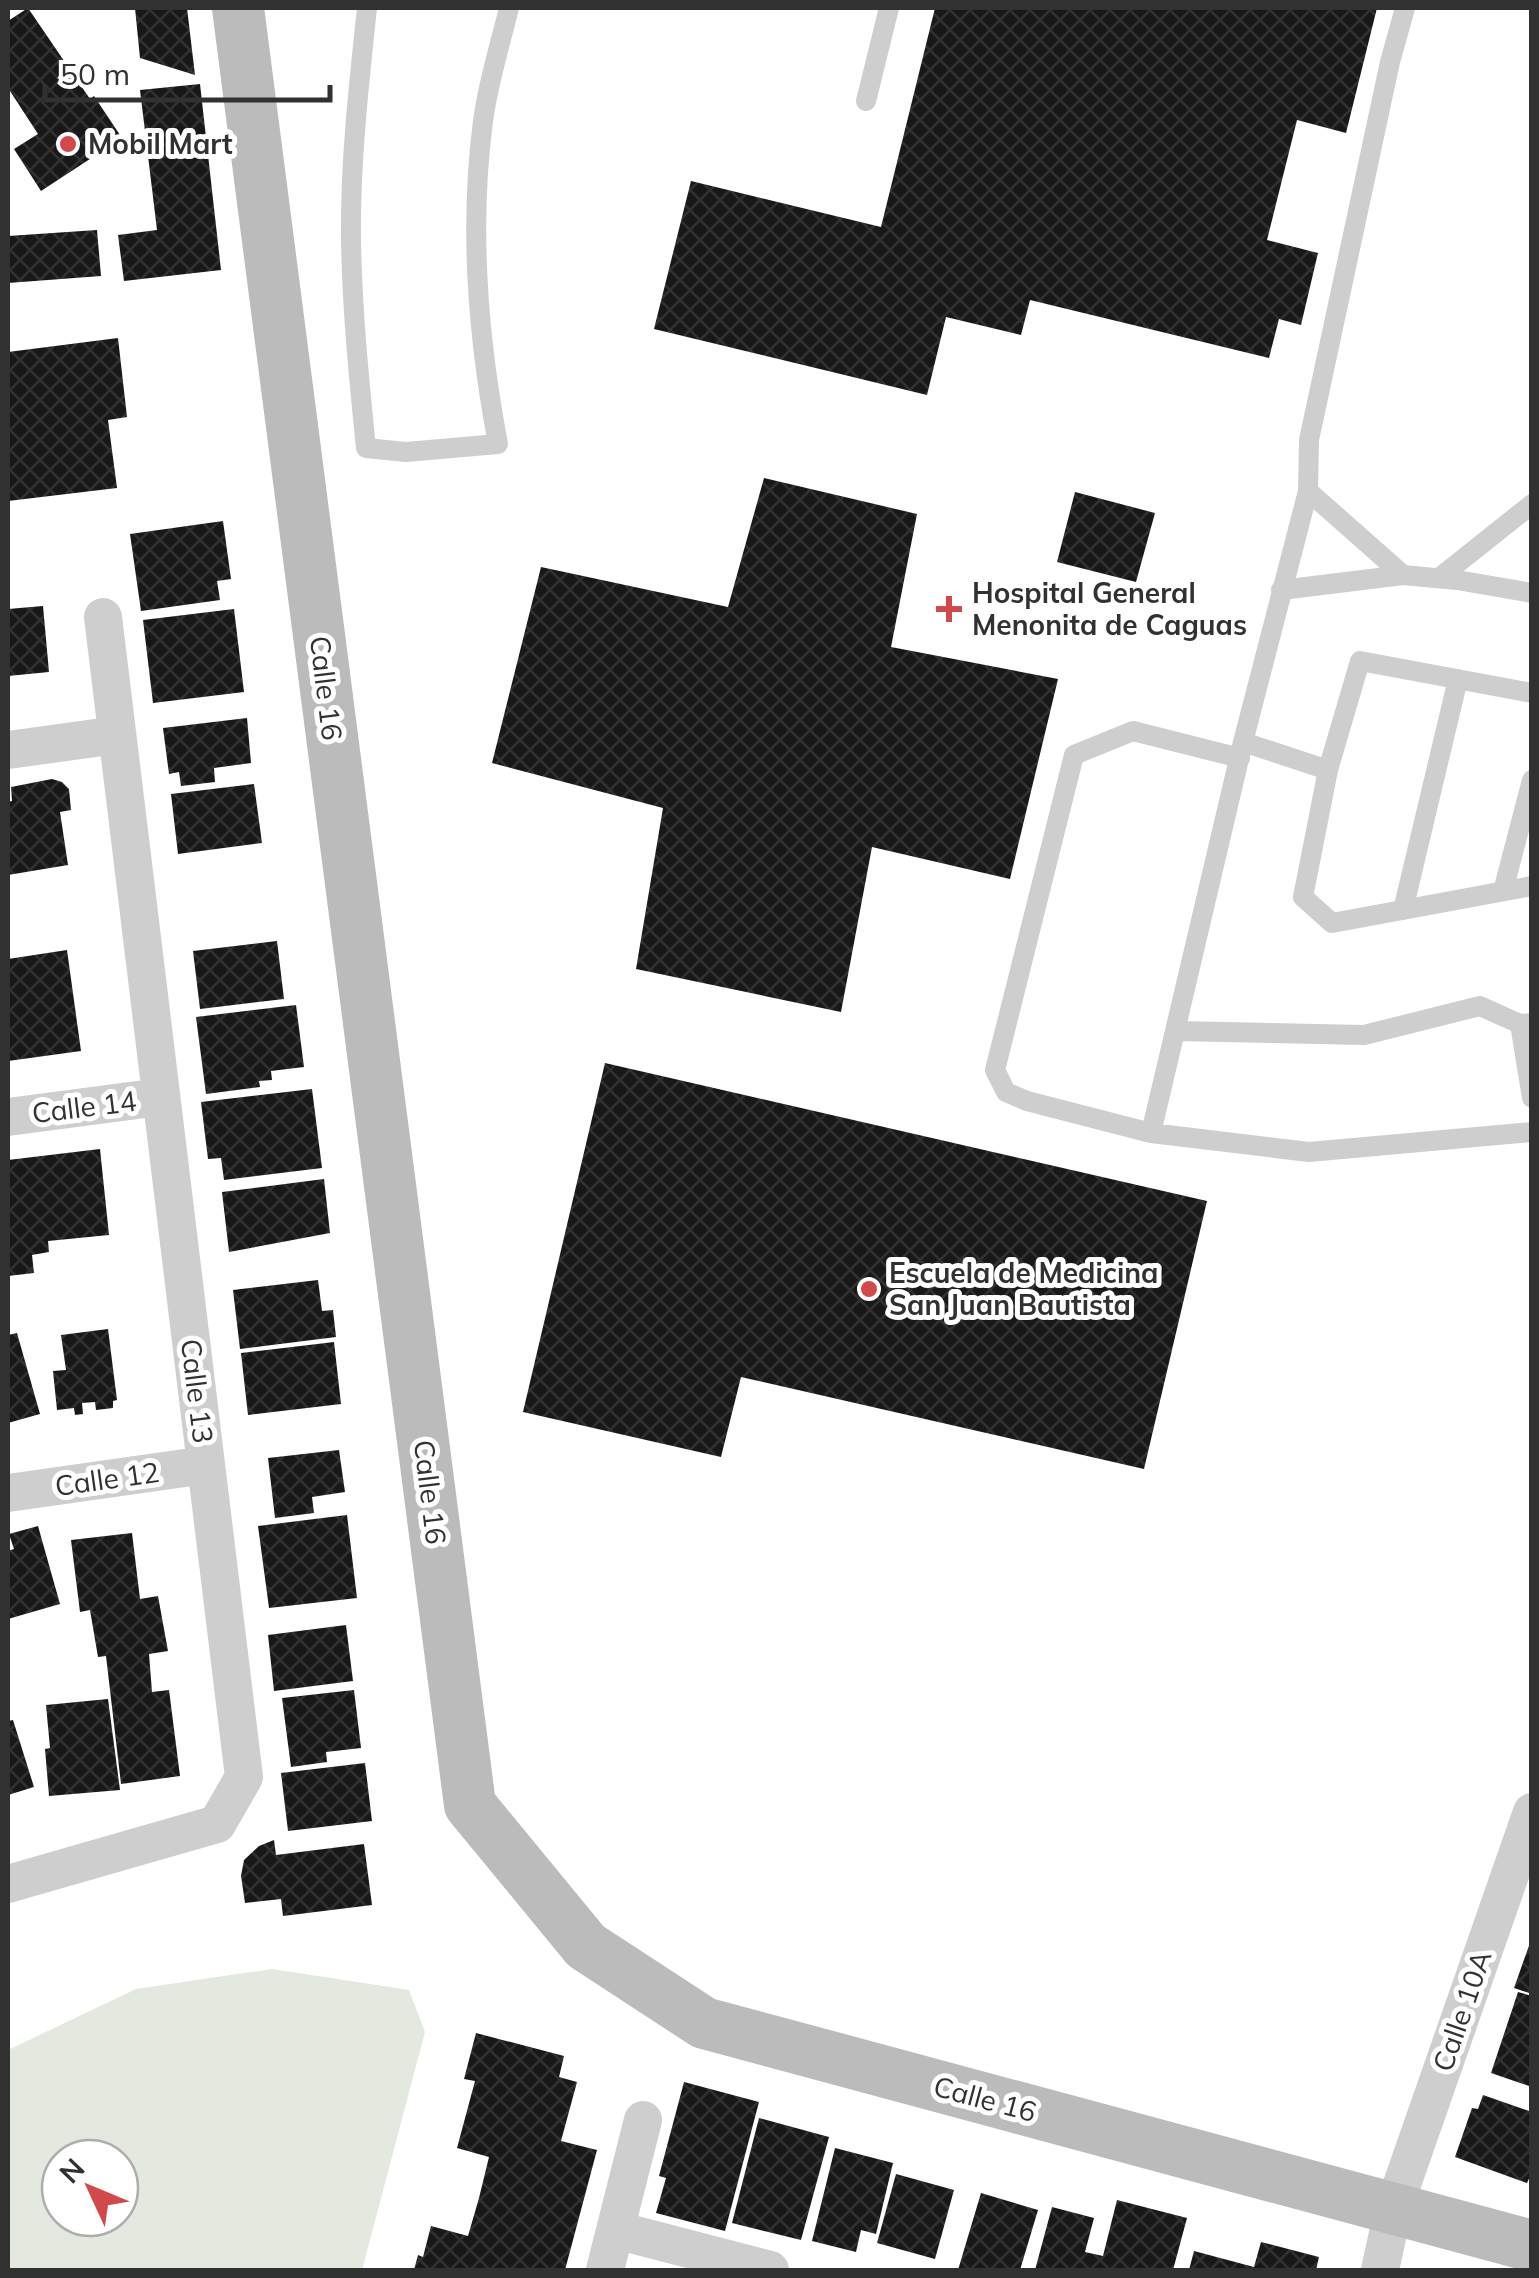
<svg xmlns="http://www.w3.org/2000/svg" width="1539" height="2278" font-family="Mulish,sans-serif">
	<defs>
		<pattern id="building-cross-hatch" width="8" height="8" patternUnits="userSpaceOnUse" patternTransform="scale(2.5)"><rect width="8" height="8" fill="#181818"/><path d="M0 0l8 8M0 8l8-8" fill="none" stroke="#313131"/></pattern>
	</defs>
	<rect width="100%" height="100%" fill="#fff"/>
	<!-- green -->
	<path fill="#e3e9de" fill-rule="evenodd" d="M272,1969L409,1990L425,2032L362,2270H8V2050L136,1989ZM60,2158H120V2218H60Z"/>
	<!-- building -->
	<path fill="url(#building-cross-hatch)" d="M28,8L90,99L94,96L122,138L41,191L14,149L38,134L8,88V21Z
		M135,8H187L195,75L140,58Z
		M935,8H1377L1346,133L1297,120L1267,240L1318,253L1301,325L1279,319L1269,358L1030,300L1021,335L946,317L927,395L654,329L691,181L881,227Z
		M200,84L221,270L124,281L118,235L157,230L140,90Z
		M97,230L101,276L8,283V236Z
		M118,338L127,417L108,420L117,488L8,501V352Z
		M764,478L917,514L891,647L1058,679L1010,879L872,847L841,1012L636,969L663,808L492,763L541,567L728,607Z
		M1075,492L1155,513L1136,582L1057,562Z
		M223,521L231,579L217,581L220,600L141,611L130,534Z
		M43,606L49,672L8,676V609Z
		M234,609L244,692L153,703L143,620Z
		M247,718L251,763L214,768L215,782L181,786L179,772L169,774L163,728Z
		M52,779L62,782L69,789L71,810L60,812L68,865L8,875V802L12,801L11,787Z
		M254,784L262,843L178,854L171,794Z
		M277,941L284,999L200,1009L193,951Z
		M67,950L81,1051L8,1061V959Z
		M296,1005L304,1067L271,1071L272,1080L259,1081L260,1087L206,1094L196,1017Z
		M605,1063L1207,1201L1144,1469L741,1377L721,1457L523,1412Z
		M312,1089L322,1168L224,1180L221,1158L208,1159L201,1102Z
		M100,1149L109,1235L48,1241L49,1252L32,1255L34,1273L8,1276V1160Z
		M324,1179L330,1233L229,1252L222,1192Z
		M318,1280L322,1311L333,1310L336,1337L240,1349L233,1290Z
		M108,1329L117,1400L113,1401V1408L96,1410L95,1402L82,1403L83,1414L75,1415L74,1408L57,1410L53,1371L66,1370L61,1335Z
		M17,1333L40,1414L8,1423V1335Z
		M334,1342L341,1404L248,1415L241,1353Z
		M339,1450L345,1492L312,1497L314,1513L275,1518L268,1458Z
		M347,1515L357,1598L269,1608L258,1526Z
		M38,1526L60,1604L8,1619V1551L14,1549L9,1534Z
		M132,1533L140,1599L158,1596L168,1651L149,1654L152,1692L169,1690L180,1776L121,1784L106,1656L98,1657L90,1610L80,1612L71,1540Z
		M346,1625L353,1681L274,1691L268,1635Z
		M354,1690L361,1748L326,1752L327,1762L291,1767L282,1698Z
		M108,1699L120,1790L49,1796L45,1749L50,1748L46,1705Z
		M13,1720L34,1787L8,1795V1721Z
		M365,1763L372,1821L288,1831L281,1773Z
		M274,1840L276,1855L364,1844L372,1905L283,1916L281,1899L245,1903L241,1876L244,1860L259,1846Z
		M1531,1940H1532V1994L1514,1988Z
		M1518,1992L1532,1996V2087L1491,2073Z
		M476,2033L564,2056L559,2077L577,2082L561,2141L597,2150L565,2270H414L418,2255L423,2257L431,2226L468,2236L479,2198L489,2157L457,2148L475,2081L464,2079Z
		M684,2082L759,2102L725,2231L656,2213L666,2178L659,2176Z
		M1483,2095L1532,2112V2172L1527,2183L1455,2157L1472,2108L1478,2109Z
		M759,2118L829,2137L801,2240L732,2223Z
		M835,2148L893,2163L876,2234L861,2230L856,2252L812,2241Z
		M896,2174L954,2190L935,2259L877,2243Z
		M981,2193L1038,2210L1020,2270H958Z
		M1117,2200L1187,2218L1173,2270H1035L1052,2207L1094,2218L1085,2252L1103,2256Z
		M1261,2242L1319,2257L1316,2270H1189L1194,2251L1254,2267Z"/>
	<g fill="none" stroke-linecap="round" stroke-linejoin="round">
		<!-- lane -->
		<path stroke="#cecece" stroke-width="20" d="M367,8C359,84 350,162 351,239C352,309 359,379 366,448L406,452L498,444C478,339 469,228 483,121C488,83 500,45 509,8
			M1405,8L1390,62L1309,440L1308,491L1403,575L1457,580L1532,593
			M866,101L889,8
			M1308,491L1243,742L1151,1133L1309,1152L1532,1132
			M1439,578L1532,504
			M1281,590L1403,575
			M1532,693L1360,661L1328,770L1303,897L1332,923L1532,886
			M1243,742L1328,770
			M1503,891L1532,780
			M1403,910L1458,679
			M1532,1023L1520,1024L1532,1098
			M1176,1031L1364,1035L1480,1006L1520,1024
			M1151,1133L1027,1101L1006,1092L995,1070L1074,755L1133,731L1240,758"/>
		<!-- street -->
		<path stroke="#cecece" stroke-width="38" d="M8,750L117,735
			M8,1117L160,1097
			M8,1493L206,1465
			M8,1884L217,1824L244,1777L103,617
			M616,2230L770,2270
			M605,2270L643,2120
			M1380,2270L1393,2210L1532,1812"/>
		<!-- secondary -->
		<path stroke="#bbb" stroke-width="52" d="M238,8L470,1805L586,1946L704,2023L1532,2246"/>
	</g>
	<!-- markers -->
	<g fill="#d2494b" stroke="#fff" stroke-width="4">
		<circle cx="68" cy="144" r="10"/>
		<path d="M944 594h10v10h10v10h-10v10h-10v-10h-10v-10h10z"/>
		<circle cx="869" cy="1289" r="10"/>
	</g>
	<g text-anchor="middle" stroke-width="10" stroke-linejoin="round" paint-order="stroke">
		<!-- poi labels -->
		<g font-size="28" font-weight="bold" fill="#313131" stroke="#fff" text-anchor="start">
			<text x="88" y="154">Mobil Mart</text>
			<text x="972" y="603">Hospital General<tspan x="972" dy="32">Menonita de Caguas</tspan></text>
			<text x="889" y="1283">Escuela de Medicina<tspan x="889" dy="32">San Juan Bautista</tspan></text>
		</g>
		<!-- street labels -->
		<g font-size="28" fill="#313131" stroke="#fff">
			<text transform="translate(326 688) rotate(83)" y="10">Calle 16</text>
			<text transform="translate(84 1107) rotate(-7)" y="10">Calle 14</text>
			<text transform="translate(197 1391) rotate(83)" y="10">Calle 13</text>
			<text transform="translate(107 1479) rotate(-8)" y="10">Calle 12</text>
			<text transform="translate(430 1492) rotate(83)" y="10">Calle 16</text>
			<text transform="translate(1462 2011) rotate(-71)" y="10">Calle 10A</text>
			<text transform="translate(985 2099) rotate(15)" y="10">Calle 16</text>
		</g>
	</g>
	<!-- border -->
	<rect width="1539" height="2278" fill="none" stroke="#313131" stroke-width="20"/>
	<!-- north arrow -->
	<g transform="translate(90 2188) rotate(314)"><circle r="48" fill="#ffffff" stroke="#adadad" stroke-width="2.5"/>
	<path d="M0-8L18 38L0 25L-18 38Z" fill="#d2494b"/>
	<text y="-15" font-size="28" font-weight="bold" text-anchor="middle" fill="#313131">N</text>
	</g>
	<!-- scale -->
	<path d="M45 85v15h285v-15" fill="none" stroke="#313131" stroke-width="5"/>
	<text x="60" y="85" font-size="30" fill="#313131" stroke="#ffffff" stroke-width="8" paint-order="stroke">50 m</text>
</svg>
